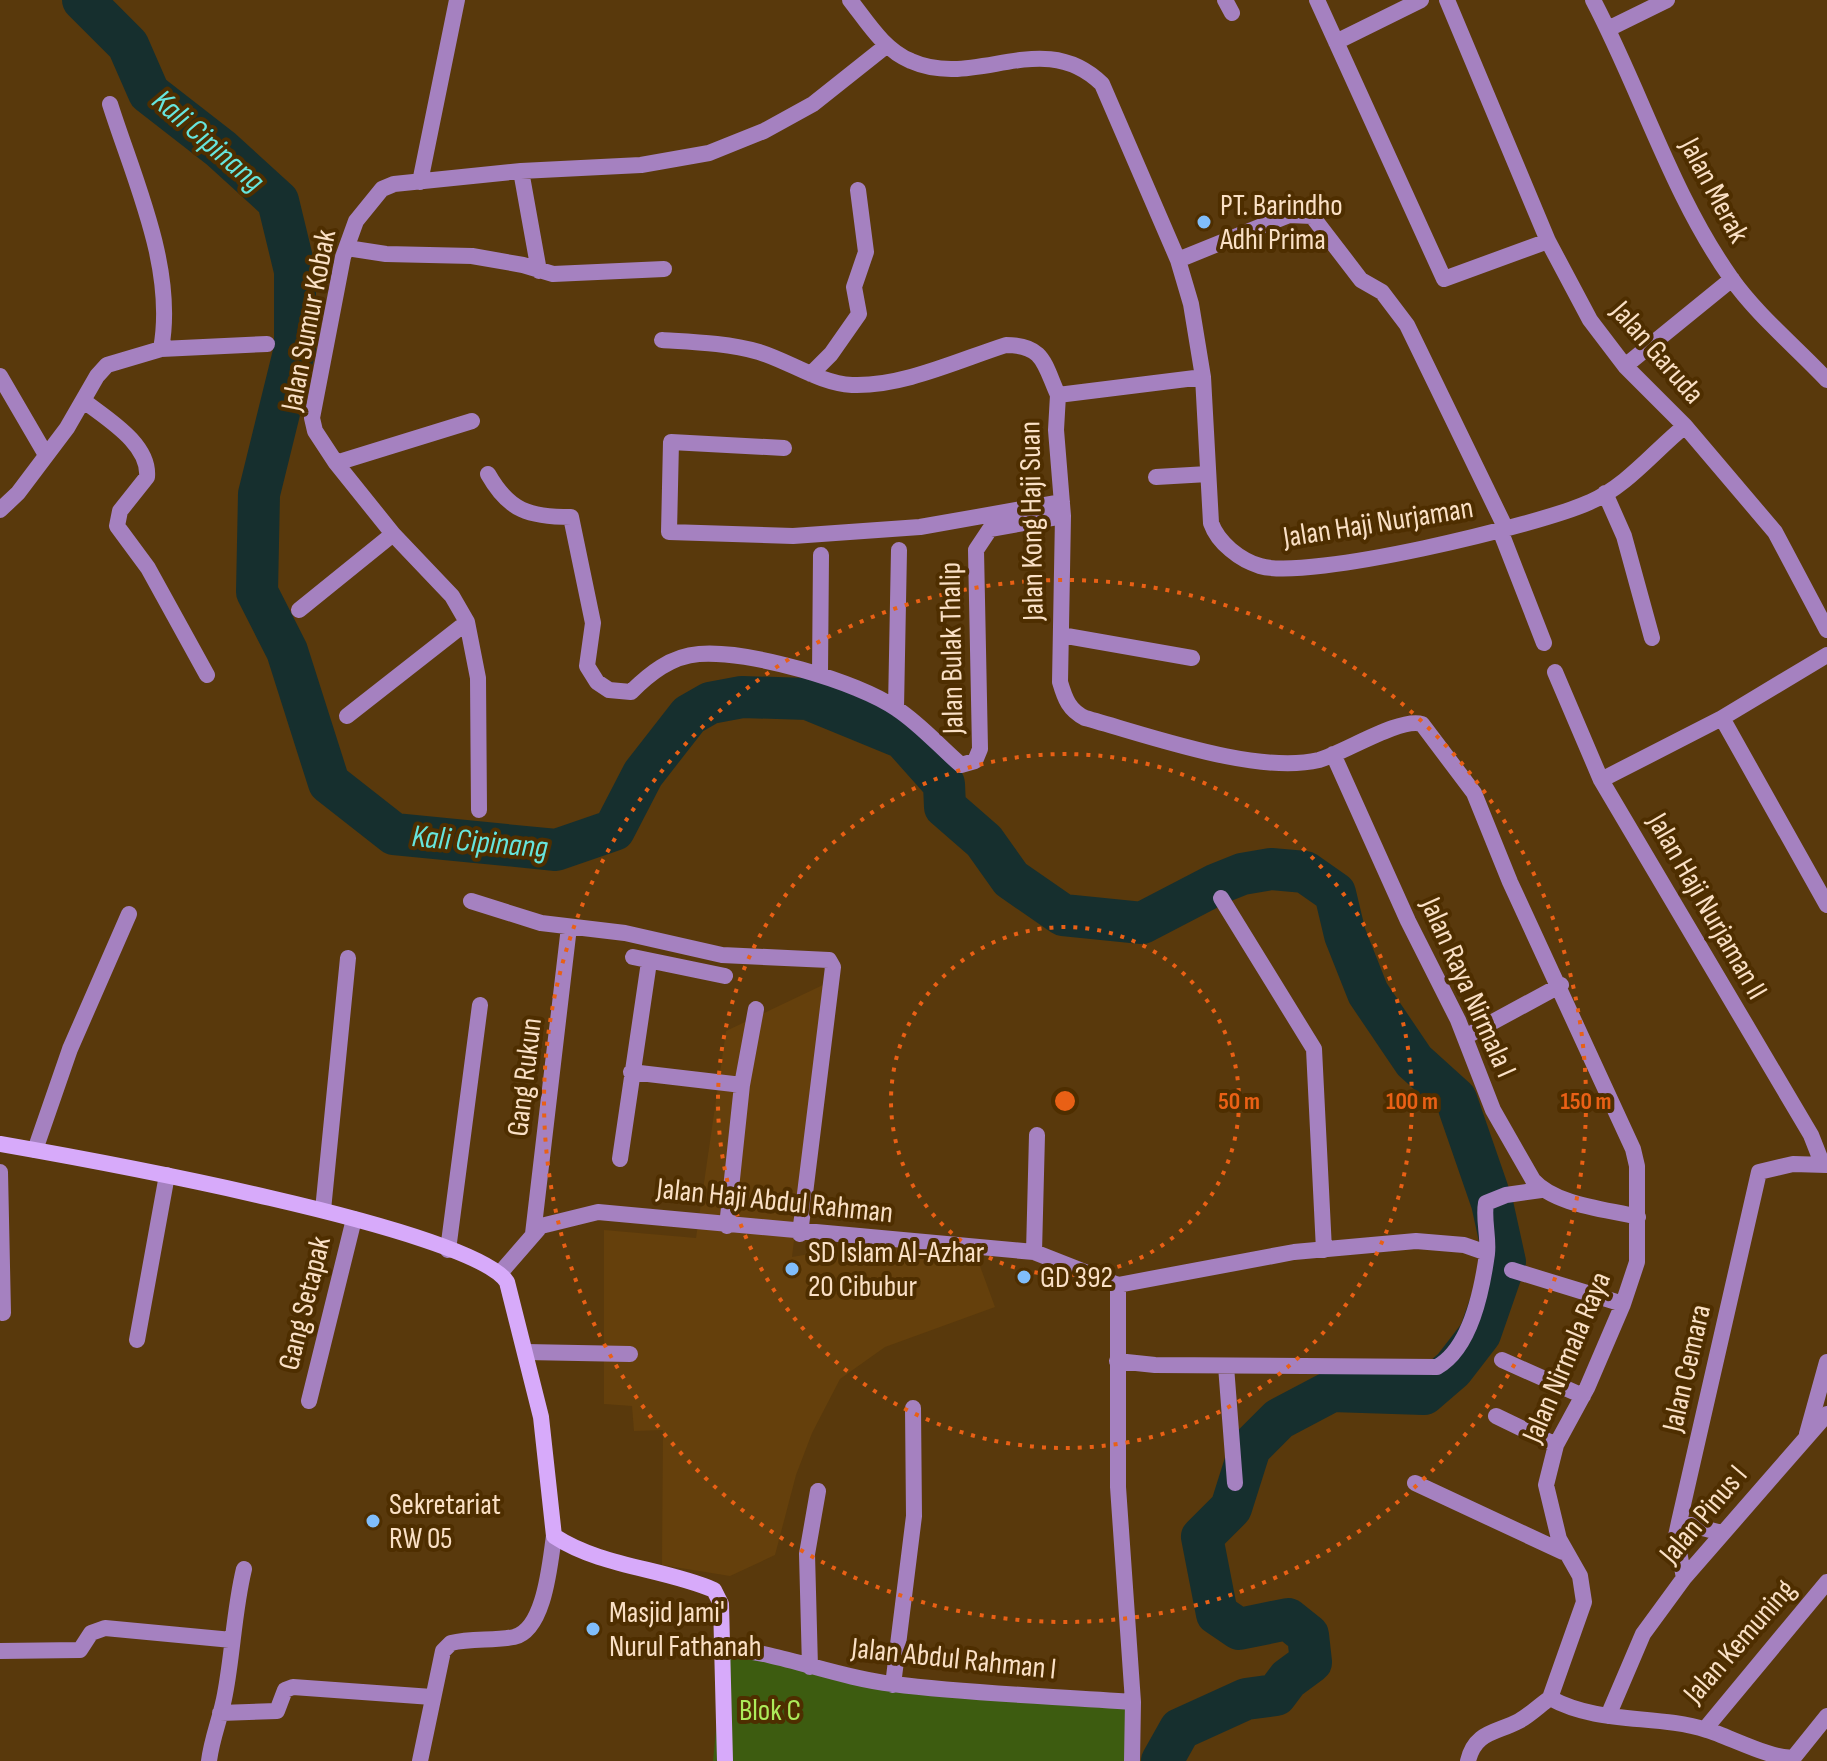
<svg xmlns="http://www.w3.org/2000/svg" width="1827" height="1761" font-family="'Sofia Sans Condensed',sans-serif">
	<rect width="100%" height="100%" fill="#59390c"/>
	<!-- built -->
	<path fill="#65400c" d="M825,984L792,1257L868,1244L922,1248L977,1258L995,1307L885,1347L840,1379L812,1433L796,1475L775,1555L730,1576L662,1565L663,1430L634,1431L632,1406L604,1404V1230L696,1238L726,1031Z"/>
	<!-- green -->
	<path fill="#3d5c10" d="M724,1648L893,1685L1133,1702L1135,1761H713Z"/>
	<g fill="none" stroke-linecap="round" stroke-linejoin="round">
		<!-- river -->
		<path stroke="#162f2e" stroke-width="42" d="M83,0L128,45L149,93L221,149L278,201L295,271V348L259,494L257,592L287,651L329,783L394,834L556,850L614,830L643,774L689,715L710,703L742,697L808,699L903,738L944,784L945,807L984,841L1011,879L1063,915L1142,923L1217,884L1242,874L1271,869L1305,872L1335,893L1345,935L1368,993L1414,1061L1456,1099L1492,1203L1505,1262L1480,1334L1453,1369L1424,1394L1332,1391L1279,1419L1250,1448L1231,1508L1202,1537L1217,1614L1239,1629L1288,1619L1308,1635L1311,1662L1288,1679L1276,1695L1246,1699L1180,1729L1162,1761"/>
		<!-- street -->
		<path stroke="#a581c0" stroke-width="16" d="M850,0C868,23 884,50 911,61C976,90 1043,26 1102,84L1178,260L1191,304L1203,377L1211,523C1218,543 1240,560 1260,566C1307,581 1540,525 1590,502C1627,486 1654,451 1685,426
			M1225,0L1232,13
			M1317,0L1444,279L1548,241
			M1447,0L1548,241L1590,320L1625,366L1685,426L1775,532L1827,630
			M1593,0C1641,91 1671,193 1731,278C1757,315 1796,347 1827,380
			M1608,29L1667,0
			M1336,42L1421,0
			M521,171L539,271
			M420,182L457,0
			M347,248L386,254L472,256L523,265L553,274L664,269
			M1178,260L1289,215L1312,216L1361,280L1382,292L1407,325L1506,529
			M662,340C694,342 728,343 759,352C791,362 819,383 852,385C902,387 959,360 1006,345C1044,345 1044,364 1058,395
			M161,349L267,344
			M1625,366L1732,279
			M811,374L831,354L859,314L854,287L866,252L858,190
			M0,376L46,455
			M1203,377L1058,395L1056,430L1063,516L1060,682C1065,699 1069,710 1085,718C1148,735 1257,775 1319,760C1344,753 1400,717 1422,724L1474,793L1510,882L1633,1149L1637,1166V1262L1623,1304L1587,1388L1556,1445L1546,1485L1559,1539L1580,1576L1584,1602L1550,1698
			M84,401C107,419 150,444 147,477L120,511L117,526L148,568L207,675
			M784,448L671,442L669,532L793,536L920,527L1062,502
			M336,463L472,421
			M488,474C509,511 529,517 571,517L593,623L587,666L597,682L609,690L631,692C649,674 671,656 699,654C748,650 857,681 897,709C920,724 940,747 961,765L975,761L980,749L976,550L990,529L1063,516
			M1156,477L1208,474
			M1605,493L1624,536L1652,638
			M0,510L18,493L67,428L97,376L107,365L161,349C176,268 134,180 110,104
			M1500,530L1544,643
			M299,610L393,534
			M1061,635L1192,658
			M1555,672L1601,780L1811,1135L1822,1163
			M820,674L821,555
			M896,708L899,550
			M347,716L467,622
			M1722,718L1827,905
			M1333,754L1408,921L1458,1020L1493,1110L1533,1180C1555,1205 1606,1209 1638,1217
			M1601,780L1722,718L1827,655
			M479,810L478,678L467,622L452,596L393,534L336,463L315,431L312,418L343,257L356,221L382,189L394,184L521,171L641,165L709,153L764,131L813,104L886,46
			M1221,898L1314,1049L1324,1250
			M471,901L541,923L625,933L722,955L829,960L833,967L800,1234
			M633,957L725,976
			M1465,1037L1561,985
			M631,1072L742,1085
			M35,1150L70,1049L129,914
			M620,1159L649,962
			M0,1172L3,1313
			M323,1210L348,958
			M727,1226L742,1085L756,1009
			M533,1234L569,927
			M448,1250L480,1005
			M1034,1252L1037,1135
			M1512,1270L1623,1304
			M501,1272L541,1226L598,1212L1034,1252L1118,1285L1294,1252L1416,1241L1464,1245L1487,1253
			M1118,1285V1487L1133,1702L1132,1761
			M137,1340L167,1175
			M526,1352L630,1354
			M1502,1360L1583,1396
			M1117,1361L1155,1365L1437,1367C1471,1348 1482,1290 1487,1254C1489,1237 1483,1219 1486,1203L1506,1195L1541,1190
			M1226,1366L1235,1483
			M309,1401L354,1219
			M1496,1416L1556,1445
			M1807,1434L1827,1362
			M1415,1483L1563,1552
			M1679,1522L1722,1533
			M1684,1578L1676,1536L1679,1522L1759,1172L1793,1164L1827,1165
			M724,1648C783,1653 834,1677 893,1684C972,1694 1053,1696 1133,1702
			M0,1651L80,1650L91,1633L105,1628L232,1640
			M810,1667L807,1554L818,1491
			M893,1685L914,1516L913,1408
			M1550,1698C1599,1725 1656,1714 1707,1730C1728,1736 1775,1761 1794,1757L1827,1716
			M220,1713L277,1711L285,1690L293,1687L432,1697
			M1608,1716L1643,1634L1684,1578L1827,1414
			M1705,1729L1827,1582
			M209,1761C212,1737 221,1717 225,1694C233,1652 234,1610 244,1569
			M420,1761L443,1651L451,1643C471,1638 494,1641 514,1637C545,1630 550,1562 554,1536
			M1468,1761C1475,1731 1497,1733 1519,1721C1530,1715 1540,1705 1550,1698"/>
		<!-- secondary -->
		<path stroke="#d7aafa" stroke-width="16" d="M0,1144C80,1158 472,1228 507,1282L541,1417L554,1536C601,1567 663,1568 714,1590L721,1604L725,1761"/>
	</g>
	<!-- distance rings -->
	<g fill="none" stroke="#e96015" stroke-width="4" stroke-dasharray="4 8">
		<circle cx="1065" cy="1101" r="174"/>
		<circle cx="1065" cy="1101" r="347"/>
		<circle cx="1065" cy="1101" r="521"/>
	</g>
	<!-- markers -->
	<g fill="#80bdfa" stroke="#4e2e00" stroke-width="3">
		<circle cx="1204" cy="222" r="8"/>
		<circle cx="792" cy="1269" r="8"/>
		<circle cx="1024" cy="1277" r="8"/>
		<circle cx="373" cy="1521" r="8"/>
		<circle cx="593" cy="1629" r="8"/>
	</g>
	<g text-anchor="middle" stroke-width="8" stroke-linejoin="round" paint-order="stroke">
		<!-- street labels -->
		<g font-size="30" fill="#fae0c5" stroke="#4e2e00">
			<text transform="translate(1715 190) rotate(62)" y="10">Jalan Merak</text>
			<text transform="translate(308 320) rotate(-79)" y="10">Jalan Sumur Kobak</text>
			<text transform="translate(1658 352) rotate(49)" y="10">Jalan Garuda</text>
			<text transform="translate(1031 521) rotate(-91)" y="10">Jalan Kong Haji Suan</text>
			<text transform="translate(1378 522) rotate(-9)" y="10">Jalan Haji Nurjaman</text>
			<text transform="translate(951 648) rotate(-91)" y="10">Jalan Bulak Thalip</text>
			<text transform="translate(1708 906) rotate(60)" y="10">Jalan Haji Nurjaman II</text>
			<text transform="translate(1469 987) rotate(66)" y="10">Jalan Raya Nirmala I</text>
			<text transform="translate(524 1077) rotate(-83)" y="10">Gang Rukun</text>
			<text transform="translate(775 1200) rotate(6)" y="10">Jalan Haji Abdul Rahman</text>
			<text transform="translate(304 1303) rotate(-76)" y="10">Gang Setapak</text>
			<text transform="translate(1566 1357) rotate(-67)" y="10">Jalan Nirmala Raya</text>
			<text transform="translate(1686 1368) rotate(-77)" y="10">Jalan Cemara</text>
			<text transform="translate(1703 1514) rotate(-50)" y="10">Jalan Pinus I</text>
			<text transform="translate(1739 1641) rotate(-49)" y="10">Jalan Kemuning</text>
			<text transform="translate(954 1658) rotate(6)" y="10">Jalan Abdul Rahman I</text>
		</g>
		<!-- poi labels -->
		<g font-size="30" fill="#fae0c5" stroke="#4e2e00" text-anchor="start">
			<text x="1220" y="215">PT. Barindho<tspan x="1220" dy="34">Adhi Prima</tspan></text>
			<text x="808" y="1262">SD Islam Al-Azhar<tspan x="808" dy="34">20 Cibubur</tspan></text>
			<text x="1040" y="1287">GD 392</text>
			<text x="389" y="1514">Sekretariat<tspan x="389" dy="34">RW 05</tspan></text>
			<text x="609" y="1622">Masjid Jami'<tspan x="609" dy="34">Nurul Fathanah</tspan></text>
		</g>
		<!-- park labels -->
		<g font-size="30" fill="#acec5a" stroke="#4e2e00">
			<text x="770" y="1720">Blok C</text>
		</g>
		<!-- water labels -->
		<g font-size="32" font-style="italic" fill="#66e5dd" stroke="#4e2e00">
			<text transform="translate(209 140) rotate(41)" y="11">Kali Cipinang</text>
			<text transform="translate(480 841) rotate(5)" y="11">Kali Cipinang</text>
		</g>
	</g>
	<circle cx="1065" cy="1101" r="12" fill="#e96015" stroke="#4e2e00" stroke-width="4"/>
	<g font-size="24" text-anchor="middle" font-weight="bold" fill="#e96015" stroke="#4e2e00" stroke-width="8" stroke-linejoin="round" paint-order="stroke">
		<text x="1239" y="1109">50 m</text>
		<text x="1412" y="1109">100 m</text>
		<text x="1586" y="1109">150 m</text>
	</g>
</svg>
